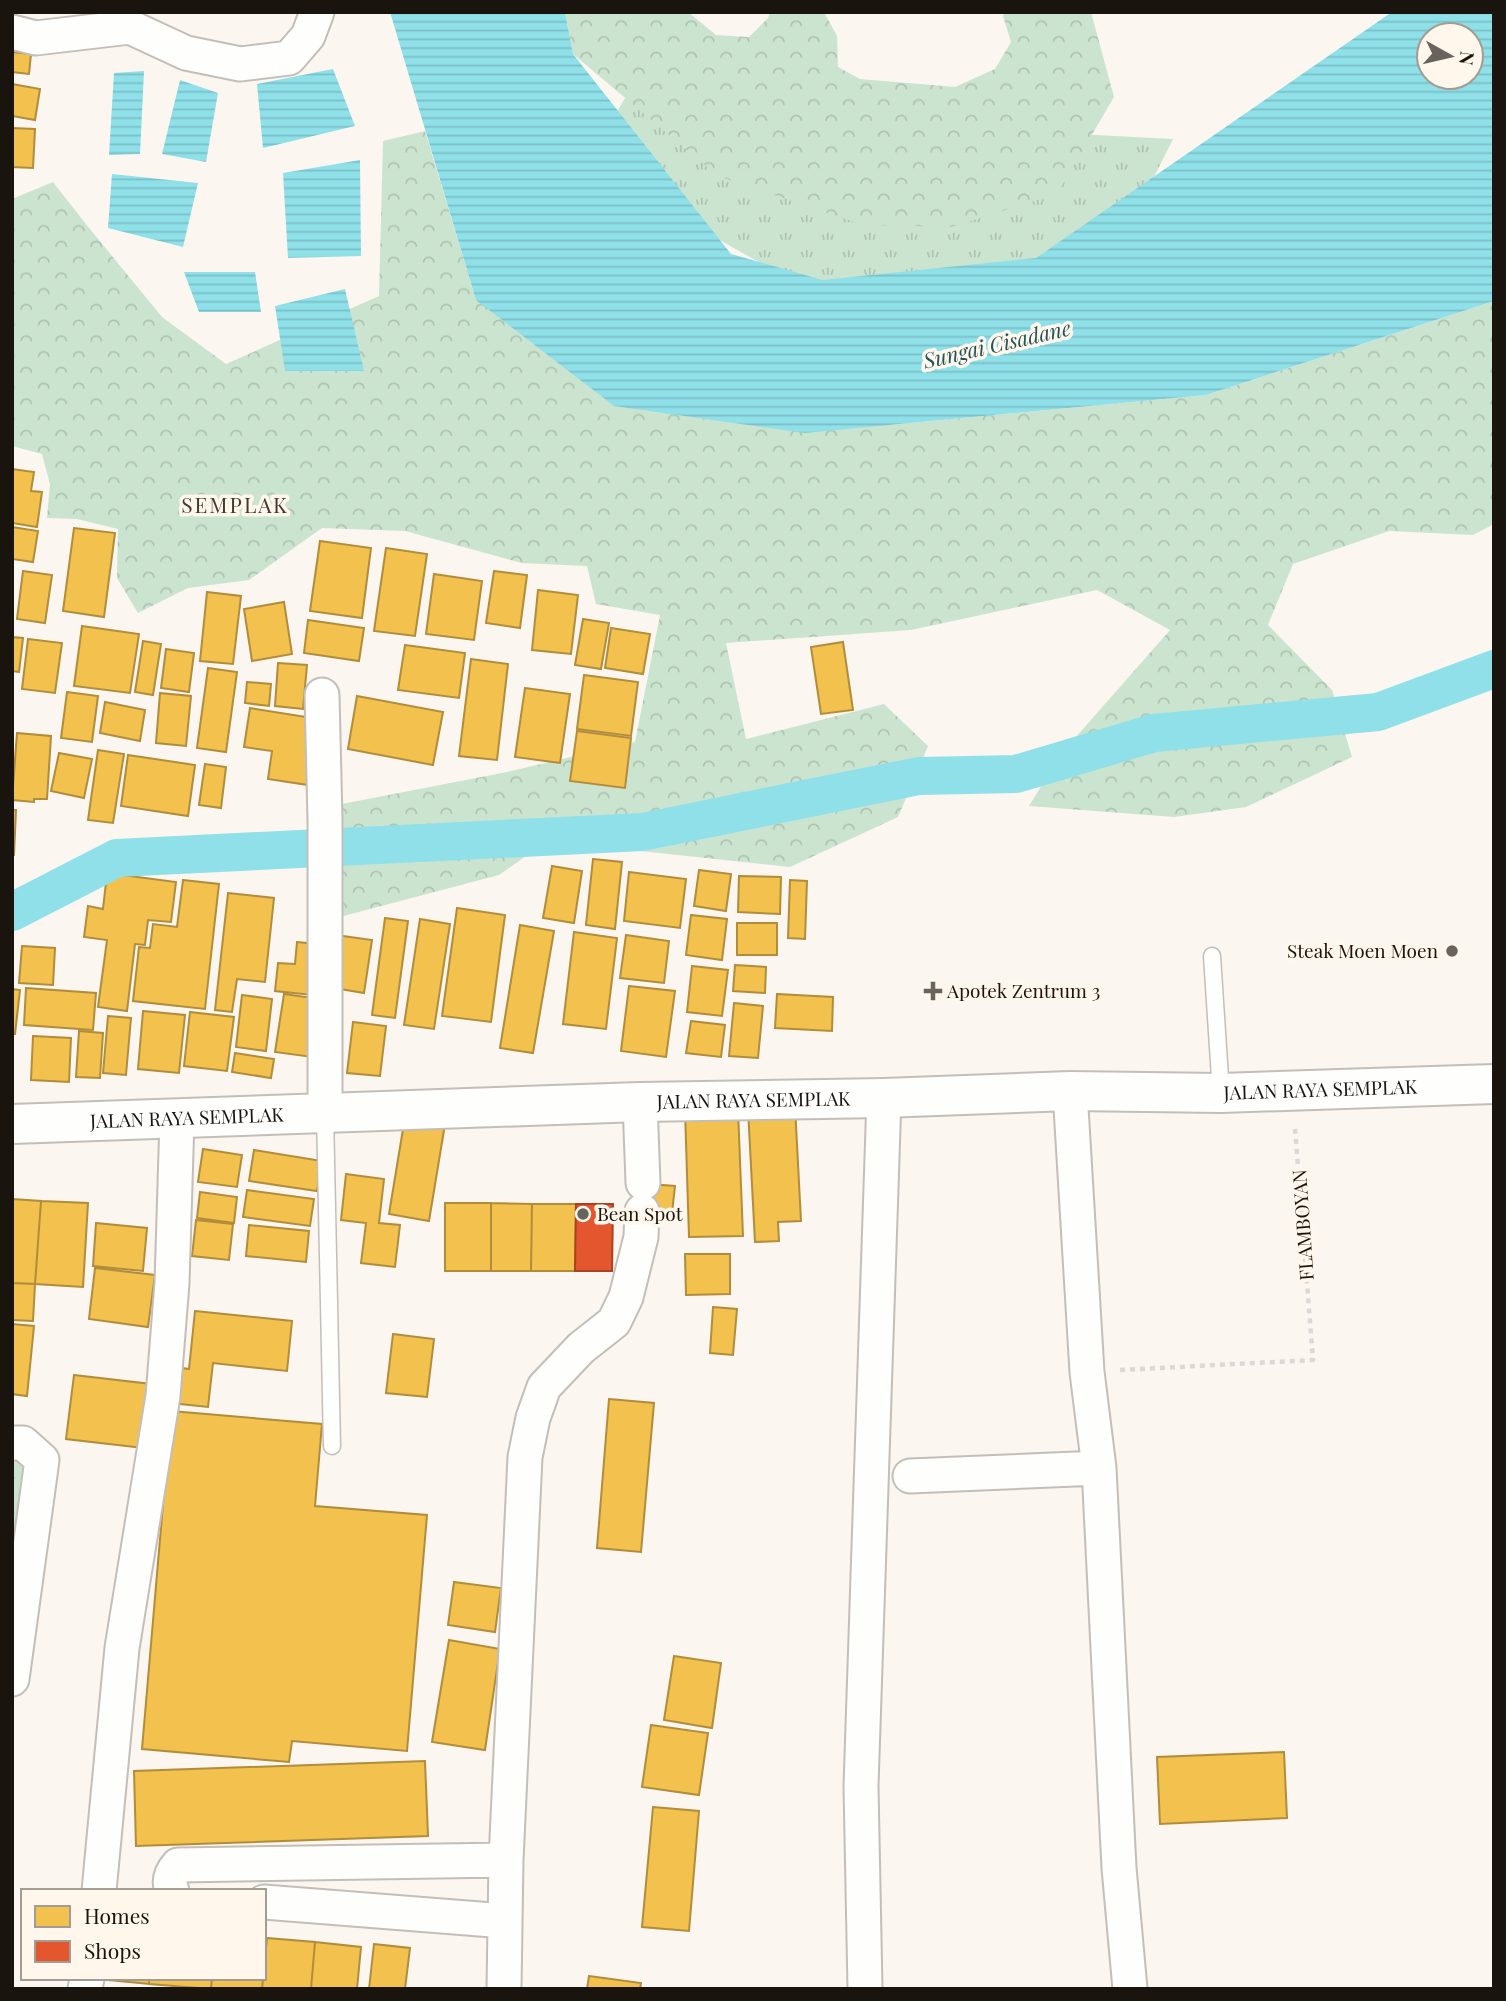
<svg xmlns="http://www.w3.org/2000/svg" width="1506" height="2001" font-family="'Playfair Display',serif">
	<defs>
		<pattern id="grass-tufts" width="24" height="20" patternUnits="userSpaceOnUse" patternTransform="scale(1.75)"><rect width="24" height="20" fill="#cbe4d0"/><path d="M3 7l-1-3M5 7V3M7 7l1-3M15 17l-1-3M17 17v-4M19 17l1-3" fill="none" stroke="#aec3b1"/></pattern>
		<pattern id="forest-crowns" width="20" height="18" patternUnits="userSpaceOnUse" patternTransform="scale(1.75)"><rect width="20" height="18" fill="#cbe4d0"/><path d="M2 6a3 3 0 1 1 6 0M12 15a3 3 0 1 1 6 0" fill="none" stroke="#aec3b1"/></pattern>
		<pattern id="water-rules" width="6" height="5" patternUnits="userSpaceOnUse" patternTransform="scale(1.75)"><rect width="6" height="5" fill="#8fe0e8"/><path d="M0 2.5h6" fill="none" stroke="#7bbfc6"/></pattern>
	</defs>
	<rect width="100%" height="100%" fill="#fbf6f0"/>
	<!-- grass -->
	<path fill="url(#grass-tufts)" d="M625,98L773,174L1076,134L1173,139L1109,267L824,299L663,208L608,127Z
		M12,1455L30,1472L12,1620Z"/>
	<!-- forest -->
	<path fill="url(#forest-crowns)" d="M565,12H688L716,35L749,37L768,18L770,12H824L837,36L838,67L860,79L955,87L995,69L1011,42L1003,16L1005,12H1091L1114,97L1057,194L951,227L863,225L718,176L573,54Z
		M425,131L476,300L890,425L1206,395L1494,301V524L1473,535L1389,531L1293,564L1268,625L1332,690L1352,757L1246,807L1174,817L1029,806L1061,754L1170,630L1097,590L911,630L726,643L746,739L884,704L928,746L898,817L790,867L547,841L499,875L332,919L342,804L507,772L635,742L660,615L596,604L587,566L522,563L405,531L322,528L249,580L188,588L138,613L117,578L118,529L77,519L47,518L50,484L42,454L12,446V199L53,182L85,223L162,317L226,364L379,296L383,141Z"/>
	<!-- water -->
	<path fill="url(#water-rules)" fill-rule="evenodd" d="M390,12H565L573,54L731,254L823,280L1036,258L1392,12H1494V301L1206,395L805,433L614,406L476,300ZM1471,35V77H1429V35Z
		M333,69L355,126L263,148L257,84Z
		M144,71L140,154L109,155L114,73Z
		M180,80L218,93L206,162L162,154Z
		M360,160L361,256L288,258L283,173Z
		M112,174L198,183L183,247L108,228Z
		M184,272H255L261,312H199Z
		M345,289L364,371H285L275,306Z"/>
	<!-- homes -->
	<path fill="#f2c14e" stroke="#b18d3b" stroke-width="2" d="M12,52L31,54L29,74L12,72Z
		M12,84L40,89L35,120L12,116Z
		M12,128L35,129L33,168L12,167Z
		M12,469L34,472L31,491L42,492L37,527L12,523Z
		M12,527L38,531L33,562L12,559Z
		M74,528L115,533L104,617L63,611Z
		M320,541L371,548L362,618L310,611Z
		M386,548L427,554L415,636L374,631Z
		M23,571L52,575L45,623L17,619Z
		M494,571L527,575L520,628L486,623Z
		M434,574L482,581L474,640L426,634Z
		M538,590L578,595L571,654L532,650Z
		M207,592L241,596L233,664L200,661Z
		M284,602L292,654L252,661L244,609Z
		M583,619L609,623L601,669L575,665Z
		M308,620L364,628L359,661L304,653Z
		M82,626L139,634L130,693L74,686Z
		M611,628L650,634L643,674L605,668Z
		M12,637L23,638L19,672L12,671Z
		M28,639L62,643L55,693L22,689Z
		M143,641L161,644L153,695L135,692Z
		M843,642L853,710L821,714L811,647Z
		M405,645L465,653L459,698L398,690Z
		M166,649L194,653L189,692L161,688Z
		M471,659L508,664L497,760L459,756Z
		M278,663L307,665L303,709L275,706Z
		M208,668L237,672L226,752L197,748Z
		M584,675L638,682L631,736L577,729Z
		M247,682L271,684L269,706L245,703Z
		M525,688L570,694L560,763L515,757Z
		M67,692L98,696L92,742L61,738Z
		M160,693L191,696L186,746L156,743Z
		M357,696L443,712L433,765L348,749Z
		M105,702L145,710L140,741L100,733Z
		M250,708L319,719L308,785L268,779L272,751L244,747Z
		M577,731L631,738L625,788L570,781Z
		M17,733L51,736L47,799H34V802L12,800Z
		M98,750L124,754L113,823L88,820Z
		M59,753L92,759L84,798L51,791Z
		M128,755L195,765L188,816L121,806Z
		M205,764L226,767L221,808L199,805Z
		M12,810H16L14,855H12Z
		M593,859L622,862L615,929L586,925Z
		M552,866L582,871L574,923L543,918Z
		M699,870L731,874L726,911L694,906Z
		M629,872L686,879L680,928L624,921Z
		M107,873L176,882L171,922L148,920L145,945L135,944L127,1011L98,1007L107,940L84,937L88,906L103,909Z
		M739,876L781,877L780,914L738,912Z
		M183,880L219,884L205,1009L133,1001L139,947L150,948L153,924L177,927Z
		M790,880L807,881L805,939L788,938Z
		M228,893L274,898L265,982L237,979L232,1012L215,1010Z
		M457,908L505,915L491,1022L442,1016Z
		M691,915L727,919L722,960L686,955Z
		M385,918L408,921L395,1018L372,1015Z
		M420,919L450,924L434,1029L404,1025Z
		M737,923H777V955H737Z
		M520,925L554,931L533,1053L500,1048Z
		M574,932L617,938L606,1029L563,1024Z
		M336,935L372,940L364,993L328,987Z
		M626,935L669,941L664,983L620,978Z
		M297,942L316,944L312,995L275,991L278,963L295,964Z
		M22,946L55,948L53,985L19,983Z
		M735,965L766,967L765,993L733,991Z
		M692,966L728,970L722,1016L687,1012Z
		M629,986L675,991L666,1057L621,1051Z
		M26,988L96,993L93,1030L24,1025Z
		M12,989L20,990L15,1034H12Z
		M284,994L320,999L312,1057L275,1052Z
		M777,994L833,997L832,1031L775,1028Z
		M242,995L272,999L266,1051L236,1047Z
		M734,1003L763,1006L758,1058L729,1056Z
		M143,1011L185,1015L179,1073L138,1069Z
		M190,1012L234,1017L227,1071L184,1066Z
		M108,1016L131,1018L126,1075L103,1073Z
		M691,1021L725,1025L721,1057L686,1053Z
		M353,1022L386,1026L380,1076L347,1073Z
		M79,1031L103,1033L100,1078L76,1077Z
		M33,1036L71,1038L69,1082L31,1080Z
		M235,1053L274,1059L271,1078L232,1072Z
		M795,1106L801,1221L778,1222L779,1241L755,1242L748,1109Z
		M738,1110L743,1236L689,1237L685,1111Z
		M405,1117L445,1124L429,1221L389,1214Z
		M203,1149L242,1155L237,1187L198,1182Z
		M254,1150L322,1161L317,1191L249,1181Z
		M346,1174L384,1179L379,1223L400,1225L395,1267L361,1263L366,1223L341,1220Z
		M636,1183L675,1186L672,1213L634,1210Z
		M247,1190L314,1199L310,1226L243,1217Z
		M200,1192L237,1197L234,1223L197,1218Z
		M12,1199L41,1201L35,1284L12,1283Z
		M41,1201L88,1203L83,1287L35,1284Z
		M445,1203H491V1271H445Z
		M491,1203L532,1204L531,1271H491Z
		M532,1204H576L575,1271H531Z
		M196,1220L233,1224L229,1260L192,1256Z
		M96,1223L147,1228L143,1271L93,1266Z
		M249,1225L309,1231L306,1262L246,1256Z
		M685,1254H730V1294L686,1295Z
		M95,1268L155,1275L148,1327L89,1319Z
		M12,1283L35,1284L33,1321L12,1320Z
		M713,1307L737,1309L733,1355L710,1353Z
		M195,1311L292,1321L287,1371L213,1363L208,1407L171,1403L175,1367L189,1369Z
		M12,1324L34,1326L27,1396L12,1394Z
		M393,1334L434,1339L427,1397L386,1393Z
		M74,1375L151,1384L143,1448L66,1439Z
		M609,1399L654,1403L641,1552L597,1548Z
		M171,1411L322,1424L315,1506L427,1515L407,1751L292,1741L289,1762L142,1749Z
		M454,1582L501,1588L495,1632L448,1625Z
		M449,1640L500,1649L485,1750L432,1742Z
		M674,1656L721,1663L712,1728L664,1720Z
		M651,1725L708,1733L699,1795L642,1787Z
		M1284,1752L1287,1818L1160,1824L1157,1757Z
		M425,1761L428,1836L136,1846L134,1771Z
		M653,1807L699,1811L689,1931L642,1927Z
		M267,1938L315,1942L311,1989H262Z
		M315,1942L361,1947L357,1989H311Z
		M374,1944L410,1948L405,1989H369Z
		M589,1976L641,1983L640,1989H587Z
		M109,1978H149V1984L109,1980Z
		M149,1978H212L211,1989L149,1984Z
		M212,1978H263L262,1989H211Z"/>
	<!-- shops -->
	<path fill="#e4572e" stroke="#a74324" stroke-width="2" d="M576,1204H613L612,1271H575Z"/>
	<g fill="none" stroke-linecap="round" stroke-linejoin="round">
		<!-- canal -->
		<path stroke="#8fe0e8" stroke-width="38" d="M12,912L117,858L642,832L919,776L1016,774L1154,733L1378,712L1494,669"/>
		<defs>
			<path id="service" d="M1212,956L1221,1093
				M325,1113L332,1446"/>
			<path id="minor" d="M12,32L36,38L130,27L186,53L240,64L289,58L308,36L317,12
				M322,695L325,820V1113
				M1070,1091L1087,1372L1099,1468L1119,1868L1130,1989
				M640,1102L643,1183
				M12,1443H23L42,1460L12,1679
				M910,1476L1099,1468
				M99,1891L122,1648L163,1396L172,1283L177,1119
				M172,1891C168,1881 171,1873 178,1865L506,1860
				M264,1902L505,1921
				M85,1989L87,1978
				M504,1989L506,1860L525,1457L533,1418L544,1387L581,1348L614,1322L626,1297L641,1237L642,1211
				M865,1989L861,1786L884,1098"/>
			<g id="primary">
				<path id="s1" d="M12,1124L640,1102L884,1098L1070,1091L1221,1093L1494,1084"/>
			</g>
		</defs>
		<!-- service casing -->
		<use href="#service" stroke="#c3beb8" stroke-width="19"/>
		<!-- minor casing -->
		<use href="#minor" stroke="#c3beb8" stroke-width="37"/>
		<!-- primary casing -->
		<use href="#primary" stroke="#c3beb8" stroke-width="42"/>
		<!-- path -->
		<path stroke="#dbd9d7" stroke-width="4.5" stroke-dasharray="5 5" stroke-linecap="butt" d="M1120,1370L1313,1360L1295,1128"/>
		<!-- service -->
		<use href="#service" stroke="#fefefd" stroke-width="16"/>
		<!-- minor -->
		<use href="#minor" stroke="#fefefd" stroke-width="33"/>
		<!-- primary -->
		<use href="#primary" stroke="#fefefd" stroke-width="38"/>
	</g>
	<!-- markers -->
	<g fill="#68635d" stroke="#fff7ec" stroke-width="2.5">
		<circle cx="1452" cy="951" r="7"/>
		<path d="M929.5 980.5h7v7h7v7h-7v7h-7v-7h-7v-7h7z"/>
		<circle cx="583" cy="1214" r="7"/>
	</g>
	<g text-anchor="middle" stroke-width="7" stroke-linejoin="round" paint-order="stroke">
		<!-- poi labels -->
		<g font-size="19" fill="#19140e" stroke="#fff7ec" text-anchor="start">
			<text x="1438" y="958" text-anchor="end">Steak Moen Moen</text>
			<text x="947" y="998">Apotek Zentrum 3</text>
			<text x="597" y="1221">Bean Spot</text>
		</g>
		<!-- street labels -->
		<g font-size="19" fill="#19140e" stroke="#fff7ec">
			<text dy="7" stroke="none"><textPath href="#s1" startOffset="1309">JALAN RAYA SEMPLAK</textPath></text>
			<text dy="7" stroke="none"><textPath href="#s1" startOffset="742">JALAN RAYA SEMPLAK</textPath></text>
			<text dy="7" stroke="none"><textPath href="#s1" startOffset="175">JALAN RAYA SEMPLAK</textPath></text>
			<text transform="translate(1303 1225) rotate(-94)" y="7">FLAMBOYAN</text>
		</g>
		<!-- water labels -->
		<g font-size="21" font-style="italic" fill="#21545a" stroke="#fff7ec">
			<text transform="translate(997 345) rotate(-13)" y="7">Sungai Cisadane</text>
		</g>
		<!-- neighbourhood labels -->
		<g font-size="21" letter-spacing="2" fill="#44392a" stroke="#fff7ec">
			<text x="235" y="513">SEMPLAK</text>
		</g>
	</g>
	<!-- border -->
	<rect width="1506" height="2001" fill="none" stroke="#19140e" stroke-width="28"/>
	<!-- legend -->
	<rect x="21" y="1889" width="245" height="91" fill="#fff7ec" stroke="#a39c93" stroke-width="2"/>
	<rect x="35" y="1906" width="35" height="21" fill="#f2c14e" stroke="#a39c93" stroke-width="2"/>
	<text x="84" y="1924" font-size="21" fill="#19140e">Homes</text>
	<rect x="35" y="1941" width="35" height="21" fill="#e4572e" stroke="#a39c93" stroke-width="2"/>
	<text x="84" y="1959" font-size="21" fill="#19140e">Shops</text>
	<!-- north arrow -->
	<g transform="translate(1450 56) rotate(98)"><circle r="33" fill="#fff7ec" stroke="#a39c93" stroke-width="2"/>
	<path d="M0-5L12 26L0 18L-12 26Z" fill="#68635d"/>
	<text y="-10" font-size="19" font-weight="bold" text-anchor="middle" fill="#19140e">N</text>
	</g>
</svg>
